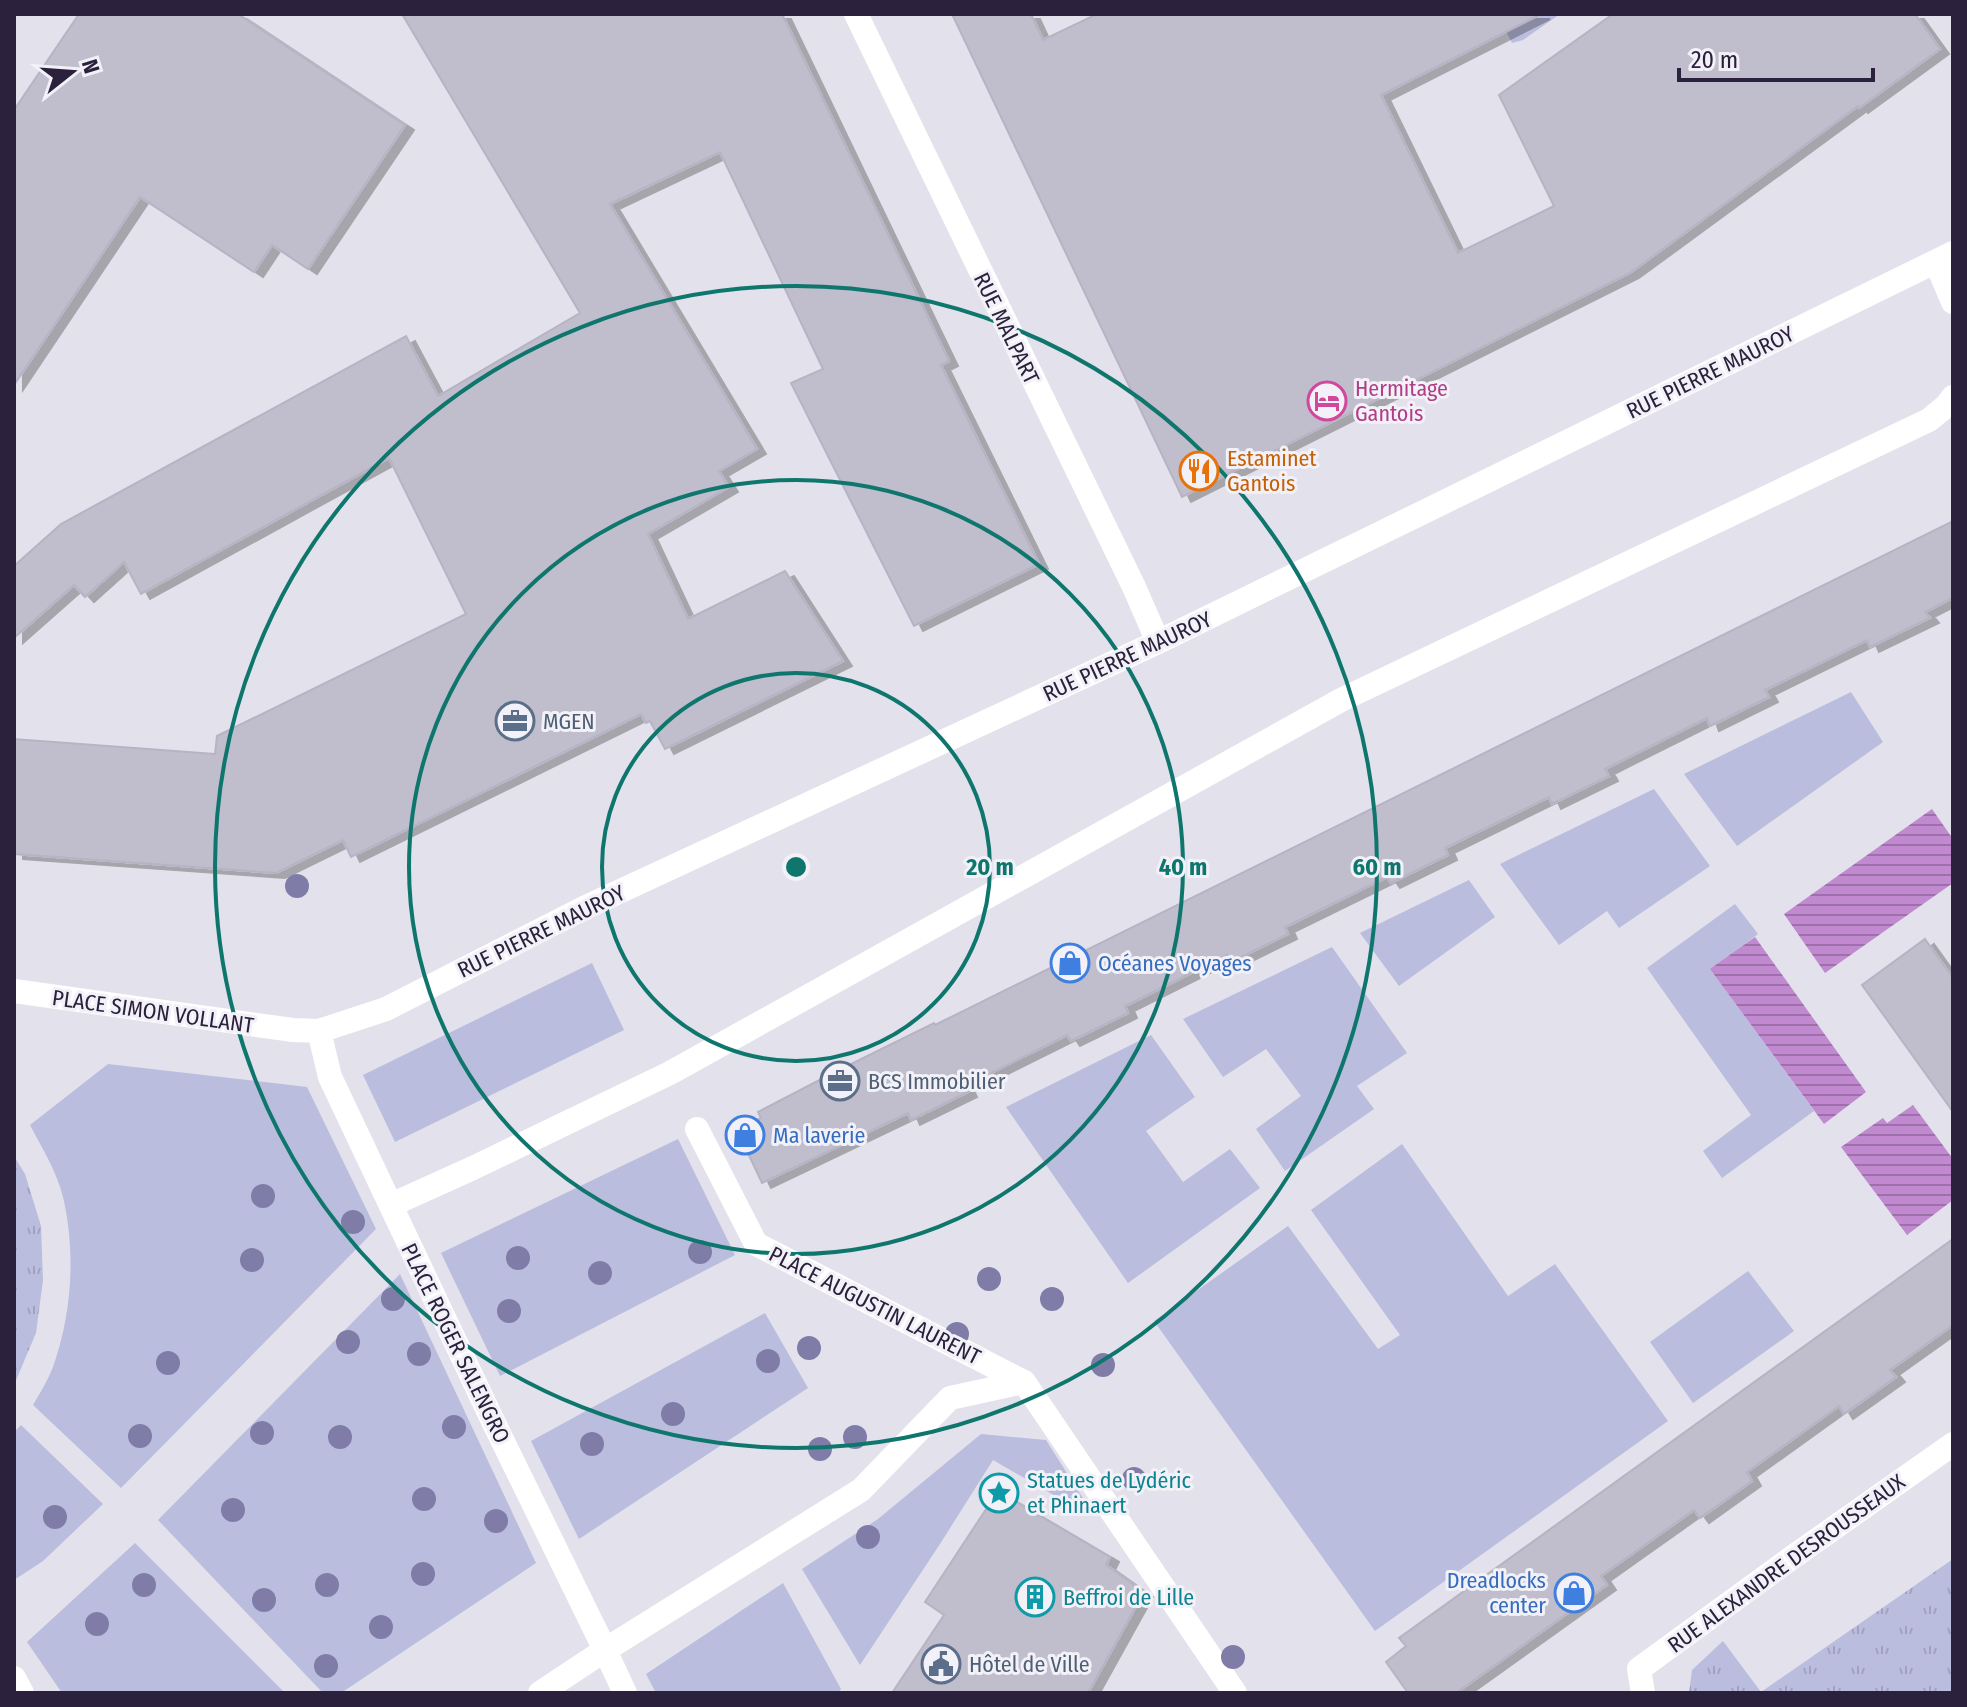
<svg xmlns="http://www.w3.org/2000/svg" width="1967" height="1707" font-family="'Fira Sans Condensed',sans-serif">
	<defs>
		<pattern id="park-tufts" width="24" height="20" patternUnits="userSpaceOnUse" patternTransform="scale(2)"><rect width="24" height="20" fill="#babddd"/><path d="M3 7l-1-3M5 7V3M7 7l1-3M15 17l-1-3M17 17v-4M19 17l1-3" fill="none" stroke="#a0a2bf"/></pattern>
		<pattern id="water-rules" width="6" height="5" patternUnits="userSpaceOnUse" patternTransform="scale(2)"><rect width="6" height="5" fill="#c189d0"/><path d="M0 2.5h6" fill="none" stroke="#9d70aa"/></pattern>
		<filter id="shadow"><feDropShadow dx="9" dy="5" stdDeviation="0" flood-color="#0004"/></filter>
	</defs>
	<rect width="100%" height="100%" fill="#e3e1eb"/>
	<!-- grass -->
	<path fill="#babddd" d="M1497,14H1560L1523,40L1512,43Z
		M1851,692L1883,742L1737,846L1684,774Z
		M1654,789L1710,866L1619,928L1607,911L1559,945L1500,864Z
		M1469,880L1495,917L1399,986L1360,933Z
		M1735,904L1758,934L1711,970L1814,1111L1722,1178L1703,1151L1751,1115L1647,968Z
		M1332,947L1407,1053L1357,1086L1374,1109L1285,1171L1256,1129L1301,1096L1266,1049L1223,1077L1183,1019Z
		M592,963L624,1030L395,1142L363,1075Z
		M1151,1035L1195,1097L1146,1131L1183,1182L1230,1149L1260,1188L1128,1283L1006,1107Z
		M108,1064L307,1087L376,1229L121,1488L33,1405C40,1393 48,1380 53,1367C72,1313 76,1253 63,1197C57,1172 42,1148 30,1125Z
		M678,1139L735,1255L500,1376L441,1253Z
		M1402,1144L1508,1296L1555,1264L1668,1421L1375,1631L1154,1321L1288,1226L1378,1349L1400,1335L1311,1210Z
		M1748,1271L1794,1331L1693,1403L1650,1342Z
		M400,1274L536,1563L341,1693H323L158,1520Z
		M765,1313L808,1388L579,1539L531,1441Z
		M21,1425L103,1504L43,1561L14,1580V1432Z
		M981,1434L1046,1440L1086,1503L1081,1511L993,1460L940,1544L860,1665L802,1569L878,1519Z
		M135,1543L285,1693H62L27,1642Z
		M783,1583L841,1689L838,1693H656L646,1674Z"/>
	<!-- park -->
	<path fill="url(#park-tufts)" d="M14,1156L25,1174L41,1226L43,1280L36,1333L14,1385Z
		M1953,1559V1693H1689L1692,1670L1723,1641L1761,1692Z"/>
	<!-- water -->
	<path fill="url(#water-rules)" d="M1932,809L1953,839V883L1825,973L1784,914Z
		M1755,937L1866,1092L1824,1124L1710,969Z
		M1913,1105L1953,1159V1200L1907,1235L1841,1147L1883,1118L1887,1123Z"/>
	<!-- building -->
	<path fill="#c0bdcc" stroke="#b7b3c5" stroke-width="2" filter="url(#shadow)" d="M79,14H238L405,125L308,269L272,245L254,272L140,197L14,385V110Z
		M402,14H782L949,361L941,365L1039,564L914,626L791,383L823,369L720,152L610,204L757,449L719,471L729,487L648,534L688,619L785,571L843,661L665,749L650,721L646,723L641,714L351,857L343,840L276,873L14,854V739L215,754L217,736L466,614L389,458L141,594L124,562L85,597L74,585L14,638V566L61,524L406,336L438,396L580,313Z
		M952,14H1031L1043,40L1097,14H1541L1381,95L1458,253L1554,206L1499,95L1613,14H1915L1940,49L1859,108L1858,106L1630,273L1182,497Z
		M1953,521V598L1925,612L1930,618L1870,647L1867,640L1765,690L1769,697L1710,726L1707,718L1605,769L1609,776L1552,804L1549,797L1445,848L1448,855L1391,883L1387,877L1285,927L1288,934L1231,962L1227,955L1125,1006L1128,1013L1071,1041L1067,1035L965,1086L968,1092L911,1120L908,1113L762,1183L737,1130L761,1118L758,1112L835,1072L934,1023L935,1025Z
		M1925,939L1953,978V1112L1862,985Z
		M1953,1239V1325L1890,1370L1896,1377L1844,1414L1839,1406L1747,1472L1752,1481L1700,1518L1694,1510L1601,1576L1607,1585L1456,1693H1408L1386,1662L1406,1646L1399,1638Z
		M998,1491L1110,1557L1106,1565L1144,1592L1088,1693H892L944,1615L925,1602Z"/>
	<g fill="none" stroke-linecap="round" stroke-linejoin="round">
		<!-- minor -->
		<path stroke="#fff" stroke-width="24" d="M856,14L1134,587L1158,642
			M1936,262L1953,302
			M14,991L293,1030L319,1031L386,1009L584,908L1158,642L1953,253
			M319,1031L330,1077L491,1417L605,1650L540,1693
			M697,1129L756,1244L1024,1382
			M391,1205L473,1168L670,1073L1341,700L1929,420L1946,406L1953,397
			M14,1678L22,1693
			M625,1693L605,1650L861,1490L950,1398L1024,1382L1235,1693
			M1643,1693L1639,1669L1790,1559L1953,1444"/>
	</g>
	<!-- trees -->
	<g fill="#7f7da8">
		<circle cx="297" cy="886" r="12"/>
		<circle cx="263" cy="1196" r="12"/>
		<circle cx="353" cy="1222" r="12"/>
		<circle cx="700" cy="1252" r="12"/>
		<circle cx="518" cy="1258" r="12"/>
		<circle cx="252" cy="1260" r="12"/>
		<circle cx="600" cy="1273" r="12"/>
		<circle cx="989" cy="1279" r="12"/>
		<circle cx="393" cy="1299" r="12"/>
		<circle cx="1052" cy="1299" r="12"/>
		<circle cx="509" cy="1311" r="12"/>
		<circle cx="957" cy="1334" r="12"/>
		<circle cx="348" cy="1342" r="12"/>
		<circle cx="809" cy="1348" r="12"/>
		<circle cx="419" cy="1354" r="12"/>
		<circle cx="768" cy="1361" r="12"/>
		<circle cx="168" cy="1363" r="12"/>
		<circle cx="1103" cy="1365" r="12"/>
		<circle cx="673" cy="1414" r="12"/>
		<circle cx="454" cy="1427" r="12"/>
		<circle cx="262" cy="1433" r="12"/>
		<circle cx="140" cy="1436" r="12"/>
		<circle cx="340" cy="1437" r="12"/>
		<circle cx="855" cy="1437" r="12"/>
		<circle cx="592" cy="1444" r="12"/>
		<circle cx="820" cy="1449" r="12"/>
		<circle cx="1134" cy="1479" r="12"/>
		<circle cx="424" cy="1499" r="12"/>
		<circle cx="233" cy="1510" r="12"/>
		<circle cx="55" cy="1517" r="12"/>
		<circle cx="496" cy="1521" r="12"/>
		<circle cx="868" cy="1537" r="12"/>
		<circle cx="423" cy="1574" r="12"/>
		<circle cx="144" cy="1585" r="12"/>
		<circle cx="327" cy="1585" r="12"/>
		<circle cx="264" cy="1600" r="12"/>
		<circle cx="97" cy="1624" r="12"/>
		<circle cx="381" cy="1627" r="12"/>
		<circle cx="1233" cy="1657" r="12"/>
		<circle cx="326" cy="1666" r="12"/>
	</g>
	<!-- distance rings -->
	<g fill="none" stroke="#0f766e" stroke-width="4">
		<circle cx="796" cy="867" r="194"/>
		<circle cx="796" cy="867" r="387"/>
		<circle cx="796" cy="867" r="581"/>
	</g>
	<!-- icons -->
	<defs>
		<symbol id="hotel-ring" viewBox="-11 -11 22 22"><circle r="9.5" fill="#f2f1f8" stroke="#d1479c" stroke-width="1.5"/><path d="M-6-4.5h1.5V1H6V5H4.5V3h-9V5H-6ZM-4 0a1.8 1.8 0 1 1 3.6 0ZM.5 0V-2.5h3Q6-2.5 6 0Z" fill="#d1479c"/></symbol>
		<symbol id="restaurant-ring" viewBox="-11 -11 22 22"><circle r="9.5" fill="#f2f1f8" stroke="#e8710a" stroke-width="1.5"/><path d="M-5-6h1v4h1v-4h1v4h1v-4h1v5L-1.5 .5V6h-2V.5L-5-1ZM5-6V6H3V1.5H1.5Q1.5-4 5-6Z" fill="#e8710a"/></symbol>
		<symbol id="office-ring" viewBox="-11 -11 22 22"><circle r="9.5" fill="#f2f1f8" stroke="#5c6f8a" stroke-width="1.5"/><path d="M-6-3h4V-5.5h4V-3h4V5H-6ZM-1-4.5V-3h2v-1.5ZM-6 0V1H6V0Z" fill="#5c6f8a"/></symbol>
		<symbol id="shop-ring" viewBox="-11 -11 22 22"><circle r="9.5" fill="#f2f1f8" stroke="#3f7fe0" stroke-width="1.5"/><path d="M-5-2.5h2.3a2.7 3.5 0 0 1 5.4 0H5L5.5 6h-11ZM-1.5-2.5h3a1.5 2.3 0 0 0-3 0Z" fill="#3f7fe0"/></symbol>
		<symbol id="sight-ring" viewBox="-11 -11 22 22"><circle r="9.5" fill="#f2f1f8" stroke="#0f9aa8" stroke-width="1.5"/><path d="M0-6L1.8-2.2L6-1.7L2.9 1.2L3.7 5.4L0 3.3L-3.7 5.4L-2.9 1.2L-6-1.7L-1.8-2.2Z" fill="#0f9aa8"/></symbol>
		<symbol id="building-ring" viewBox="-11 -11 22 22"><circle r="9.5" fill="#f2f1f8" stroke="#0f9aa8" stroke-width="1.5"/><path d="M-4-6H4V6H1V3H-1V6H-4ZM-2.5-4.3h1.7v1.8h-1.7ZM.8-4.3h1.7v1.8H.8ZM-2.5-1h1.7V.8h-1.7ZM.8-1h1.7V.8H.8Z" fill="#0f9aa8"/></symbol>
		<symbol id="civic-ring" viewBox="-11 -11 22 22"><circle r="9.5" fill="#f2f1f8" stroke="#5c6f8a" stroke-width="1.5"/><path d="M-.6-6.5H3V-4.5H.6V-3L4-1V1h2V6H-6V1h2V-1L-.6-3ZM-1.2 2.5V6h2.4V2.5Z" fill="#5c6f8a"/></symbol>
	</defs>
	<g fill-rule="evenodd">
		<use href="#hotel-ring" x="1305" y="379" width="44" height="44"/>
		<use href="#restaurant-ring" x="1177" y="449" width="44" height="44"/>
		<use href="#office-ring" x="493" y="699" width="44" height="44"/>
		<use href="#shop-ring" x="1048" y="941" width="44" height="44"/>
		<use href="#office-ring" x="818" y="1059" width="44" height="44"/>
		<use href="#shop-ring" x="723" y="1113" width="44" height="44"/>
		<use href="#sight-ring" x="977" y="1471" width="44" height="44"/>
		<use href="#shop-ring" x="1552" y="1571" width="44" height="44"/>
		<use href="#building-ring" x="1013" y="1575" width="44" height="44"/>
		<use href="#civic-ring" x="919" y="1642" width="44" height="44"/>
	</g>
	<g text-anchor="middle" stroke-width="6" stroke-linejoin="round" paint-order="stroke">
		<!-- street labels -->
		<g font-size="22" fill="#2b213c" stroke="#f2f1f8">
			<text transform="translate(1007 328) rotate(64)" y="8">RUE MALPART</text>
			<text transform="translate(1710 372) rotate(-26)" y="8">RUE PIERRE MAUROY</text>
			<text transform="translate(1127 656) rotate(-25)" y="8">RUE PIERRE MAUROY</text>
			<text transform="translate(541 931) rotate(-26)" y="8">RUE PIERRE MAUROY</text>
			<text transform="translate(153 1011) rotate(8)" y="8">PLACE SIMON VOLLANT</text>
			<text transform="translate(875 1305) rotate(27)" y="8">PLACE AUGUSTIN LAURENT</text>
			<text transform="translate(456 1343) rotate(64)" y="8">PLACE ROGER SALENGRO</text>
			<text transform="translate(1786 1563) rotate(-36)" y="8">RUE ALEXANDRE DESROUSSEAUX</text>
		</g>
		<!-- hotel labels -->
		<g font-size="22" fill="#b23c85" stroke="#f2f1f8" text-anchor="start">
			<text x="1355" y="396">Hermitage<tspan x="1355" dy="25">Gantois</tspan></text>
		</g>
		<!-- food labels -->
		<g font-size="22" fill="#c56008" stroke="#f2f1f8" text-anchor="start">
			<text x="1227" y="466">Estaminet<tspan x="1227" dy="25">Gantois</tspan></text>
		</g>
		<!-- service labels -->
		<g font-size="22" fill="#4e5e75" stroke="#f2f1f8" text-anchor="start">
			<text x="543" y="729">MGEN</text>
			<text x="868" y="1089">BCS Immobilier</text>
			<text x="969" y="1672">Hôtel de Ville</text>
		</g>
		<!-- shop labels -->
		<g font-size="22" fill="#366cbe" stroke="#f2f1f8" text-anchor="start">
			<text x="1098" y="971">Océanes Voyages</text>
			<text x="773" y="1143">Ma laverie</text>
			<text x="1546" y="1588" text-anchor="end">Dreadlocks<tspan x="1546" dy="25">center</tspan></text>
		</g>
		<!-- culture labels -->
		<g font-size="22" fill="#0d838f" stroke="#f2f1f8" text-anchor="start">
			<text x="1027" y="1488">Statues de Lydéric<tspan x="1027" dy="25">et Phinaert</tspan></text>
			<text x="1063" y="1605">Beffroi de Lille</text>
		</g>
	</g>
	<circle cx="796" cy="867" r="12" fill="#0f766e" stroke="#f2f1f8" stroke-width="4"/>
	<g font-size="24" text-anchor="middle" font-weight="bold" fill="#0f766e" stroke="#f2f1f8" stroke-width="6" stroke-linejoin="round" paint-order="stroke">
		<text x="990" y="875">20 m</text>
		<text x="1183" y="875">40 m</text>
		<text x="1377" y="875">60 m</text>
	</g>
	<!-- border -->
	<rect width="1967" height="1707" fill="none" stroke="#2b213c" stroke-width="32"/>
	<!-- north arrow -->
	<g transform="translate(72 72) rotate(73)" stroke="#f2f1f8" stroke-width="6" paint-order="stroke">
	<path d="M0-6L14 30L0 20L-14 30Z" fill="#2b213c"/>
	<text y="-12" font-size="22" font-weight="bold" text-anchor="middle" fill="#2b213c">N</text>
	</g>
	<!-- scale -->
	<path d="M1679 68v12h194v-12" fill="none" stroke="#2b213c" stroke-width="4"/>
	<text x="1691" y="68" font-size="24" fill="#2b213c" stroke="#f2f1f8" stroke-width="6" paint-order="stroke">20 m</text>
</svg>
